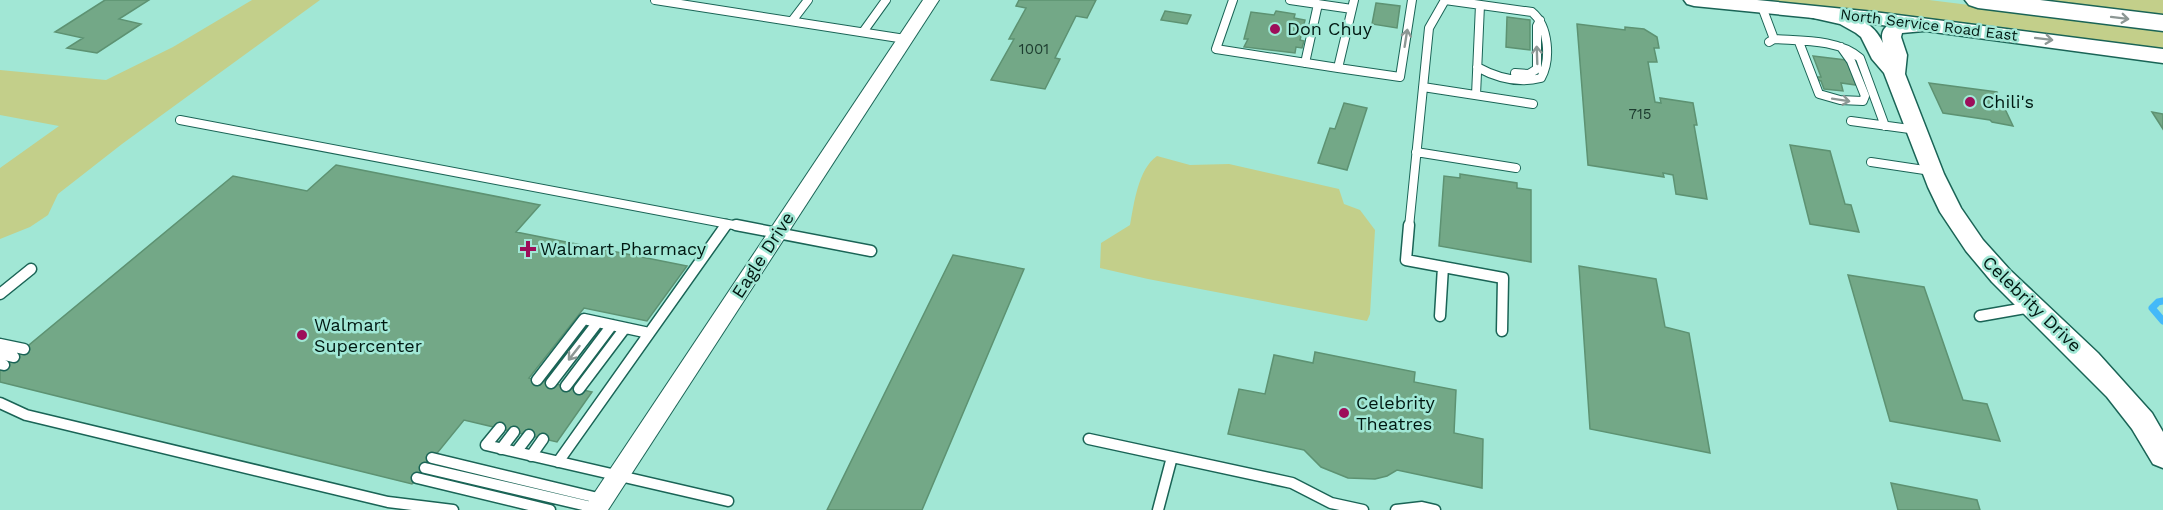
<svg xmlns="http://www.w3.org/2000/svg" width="2163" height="510" font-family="'Work Sans',sans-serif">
	<rect width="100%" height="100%" fill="#a1e7d5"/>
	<!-- green -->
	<path fill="#c3cf8a" d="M252,0H320L122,144L58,194L48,215L30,227L0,239V168L59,126L0,115V70L106,80L173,47Z
		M1750,0H1929L2163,29V50L1988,25Z
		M2025,0H2163V17Z
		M1157,156L1190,165L1229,164L1339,189L1344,204L1360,210L1375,230L1370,314L1367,321L1148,279L1100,268L1101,243L1130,225C1134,204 1138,169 1157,156Z"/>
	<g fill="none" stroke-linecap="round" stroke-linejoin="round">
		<!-- stream -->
		<path stroke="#44b9f9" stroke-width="7" d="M2163,301L2158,302L2152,308L2163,321"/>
	</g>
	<!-- building -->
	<path fill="#73a887" stroke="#5d9272" stroke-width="1.5" d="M105,0H149L119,19L141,24L97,53L67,48L83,38L55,32Z
		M1019,0H1096L1087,18L1076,16L1055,58L1060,59L1045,89L991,80L1014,39H1009L1026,8L1016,6Z
		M1376,3L1400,6L1397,28L1372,24Z
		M1165,11L1191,15L1187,24L1161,20Z
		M1276,11L1295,14L1294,18L1305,20L1300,40L1304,41L1302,48L1296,47L1295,53L1244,47L1248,39H1244L1251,12L1274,15Z
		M1507,17L1530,20V50L1506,47Z
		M1577,24L1625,30V27L1644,29L1657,37L1659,48H1654L1657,62H1648L1655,102L1661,103L1660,98L1693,103L1697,125H1694L1707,199L1676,194L1673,175L1663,173L1664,177L1588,165Z
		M1813,56L1846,60L1856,85L1841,83L1843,91L1824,89L1821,81L1817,80L1816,77H1821Z
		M1929,83L1997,92L2013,126L1992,122L1990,120L1943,113Z
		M1344,103L1367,108L1347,170L1318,163L1330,128L1335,129Z
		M2152,112L2163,114V129Z
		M1790,145L1830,151L1845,204L1851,205L1859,232L1810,224Z
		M336,165L540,205L516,232L687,266L647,321L584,308L529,378L592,392L557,442L464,420L412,484L0,382V369L233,176L307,191Z
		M1460,174L1517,183V188L1531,190V262L1439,246L1444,176L1460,178Z
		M953,255L1024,269L922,510H827Z
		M1579,266L1656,279L1665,327L1689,333L1710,453L1590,429Z
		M1848,275L1924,287L1963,400L1987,404L2000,441L1890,421Z
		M1315,352L1415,372L1414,382L1456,390L1454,433L1483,439L1482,488L1397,470L1387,476L1375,479L1348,478L1321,467L1304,450L1228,434L1239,389L1265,394L1274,355L1313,363Z
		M1891,483L1977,500L1980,510H1898Z"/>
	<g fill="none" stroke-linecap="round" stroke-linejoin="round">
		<defs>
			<path id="service-far1" d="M655,0L905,39
				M1233,0L1216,49L1338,68L1354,0
				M1290,0L1352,9
				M1445,0L1532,12C1549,26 1551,60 1541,78C1518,84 1497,78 1477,67
				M1762,7L1774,39
				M792,21L808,0
				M863,32L886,0
				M1769,42L1774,39C1802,41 1838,39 1860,58L1885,126
				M1799,42L1819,94L1840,100L1863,101L1865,96L1851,61L1841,47
				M1305,63L1318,4
				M1338,68L1400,77L1412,0
				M1515,73L1529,74L1537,69V26L1540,20
				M1423,87L1533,104
				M1476,95L1480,5
				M180,120L744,227
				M1851,121L1917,130
				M1416,152L1516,168
				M1871,162L1931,171
				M725,227L727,224
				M1409,227L1429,28L1445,0"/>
			<path id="service" d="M736,225L871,251
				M1409,225L1406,260L1503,278L1502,331
				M0,294L31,269
				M1440,316L1443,267
				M1980,316L2031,307
				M0,344L24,349
				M0,354L14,357
				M0,364L4,365
				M537,380L584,319L649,333
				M551,383L598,322
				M566,386L612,325
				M579,389L625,328
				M0,403L26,415L388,502L453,510
				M500,428L486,445L728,501
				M1089,439L1292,483L1331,503L1363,510
				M501,449L514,432
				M516,452L529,435
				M531,456L543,439
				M432,458L602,499
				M558,462L726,225
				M425,468L596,508
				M417,478L550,510
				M1158,510L1172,457
				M1396,510L1422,507L1435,510"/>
			<path id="minor" d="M923,0H939L608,510H583Z"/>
			<path id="tertiary" d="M1816,7C1842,12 1871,16 1883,43C1875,16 1917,18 1934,22L1937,26L1934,30L1902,33L1901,37L1907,55L1905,74L1944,174L1961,208L1983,240L2010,270L2098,353L2152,413L2163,432V468L2153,464L2132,429L2107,397L1992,282L1966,251L1940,212L1928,187L1884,73L1872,59L1861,37L1856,33L1840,24L1809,17L1807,13L1809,9Z"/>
			<path id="secondary" d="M1684,0H1757L1874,12L2163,49V63L1874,24L1694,6L1687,4Z"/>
			<path id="motorway" d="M1965,0H2040L2163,15V31L1978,8L1969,5Z"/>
		</defs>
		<!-- service-far1 casing -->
		<use href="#service-far1" stroke="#1a6456" stroke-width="10"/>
		<!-- service casing -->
		<use href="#service" stroke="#1a6456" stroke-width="13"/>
		<!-- minor casing -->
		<use href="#minor" stroke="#1a6456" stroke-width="2"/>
		<!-- tertiary casing -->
		<use href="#tertiary" stroke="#1a6456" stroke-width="3"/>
		<!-- secondary casing -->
		<use href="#secondary" stroke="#1a6456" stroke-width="3"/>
		<!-- motorway casing -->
		<use href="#motorway" stroke="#1a6456" stroke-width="3"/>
		<!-- service-far1 -->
		<use href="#service-far1" stroke="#fff" stroke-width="8"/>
		<!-- service -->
		<use href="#service" stroke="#fff" stroke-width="10"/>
		<!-- minor -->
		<use href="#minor" fill="#fff" fill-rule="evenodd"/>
		<!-- tertiary -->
		<use href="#tertiary" fill="#fff" fill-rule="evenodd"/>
		<!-- secondary -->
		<use href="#secondary" fill="#fff" fill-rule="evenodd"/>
		<!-- motorway -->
		<use href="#motorway" fill="#fff" fill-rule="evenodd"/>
	</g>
	<!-- one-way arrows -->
	<defs><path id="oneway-shaft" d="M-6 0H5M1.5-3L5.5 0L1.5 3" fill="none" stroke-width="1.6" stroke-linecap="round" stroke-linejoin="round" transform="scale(1.5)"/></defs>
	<g stroke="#8c9794">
		<use href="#oneway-shaft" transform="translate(2120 18) rotate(7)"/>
		<use href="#oneway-shaft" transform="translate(1406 38) rotate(-81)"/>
		<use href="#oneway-shaft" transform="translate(2044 39) rotate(7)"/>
		<use href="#oneway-shaft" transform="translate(1537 55) rotate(-92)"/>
		<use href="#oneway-shaft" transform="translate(1841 100) rotate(9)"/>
		<use href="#oneway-shaft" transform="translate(574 353) rotate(128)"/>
	</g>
	<!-- markers -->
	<g fill="#9d0e5a" stroke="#a1e7d5" stroke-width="2">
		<circle cx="1275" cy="29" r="6"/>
		<circle cx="1970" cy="102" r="6"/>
		<path d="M525 240h6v6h6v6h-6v6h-6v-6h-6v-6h6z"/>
		<circle cx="302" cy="335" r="6"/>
		<circle cx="1344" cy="413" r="6"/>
	</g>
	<g text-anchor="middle" stroke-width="5" stroke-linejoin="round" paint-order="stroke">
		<!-- far-street labels -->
		<g font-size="15" fill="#001812" stroke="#a1e7d5">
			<text transform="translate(1929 25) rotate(7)" y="5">North Service Road East</text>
		</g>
		<!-- number labels -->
		<g font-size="15" fill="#1d3c2f">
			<text x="1034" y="54">1001</text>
			<text x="1640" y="119">715</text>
		</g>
		<!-- poi labels -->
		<g font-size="18" fill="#001812" stroke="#a1e7d5" text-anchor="start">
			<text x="1287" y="35">Don Chuy</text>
			<text x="1982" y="108">Chili's</text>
			<text x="540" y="255">Walmart Pharmacy</text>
			<text x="314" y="331">Walmart<tspan x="314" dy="21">Supercenter</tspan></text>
			<text x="1356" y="409">Celebrity<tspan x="1356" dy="21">Theatres</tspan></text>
		</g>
		<!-- street labels -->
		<g font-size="18" fill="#001812" stroke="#a1e7d5">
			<text transform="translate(763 255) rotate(-57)" y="6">Eagle Drive</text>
			<text transform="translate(2032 304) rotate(44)" y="6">Celebrity Drive</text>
		</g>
	</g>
</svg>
